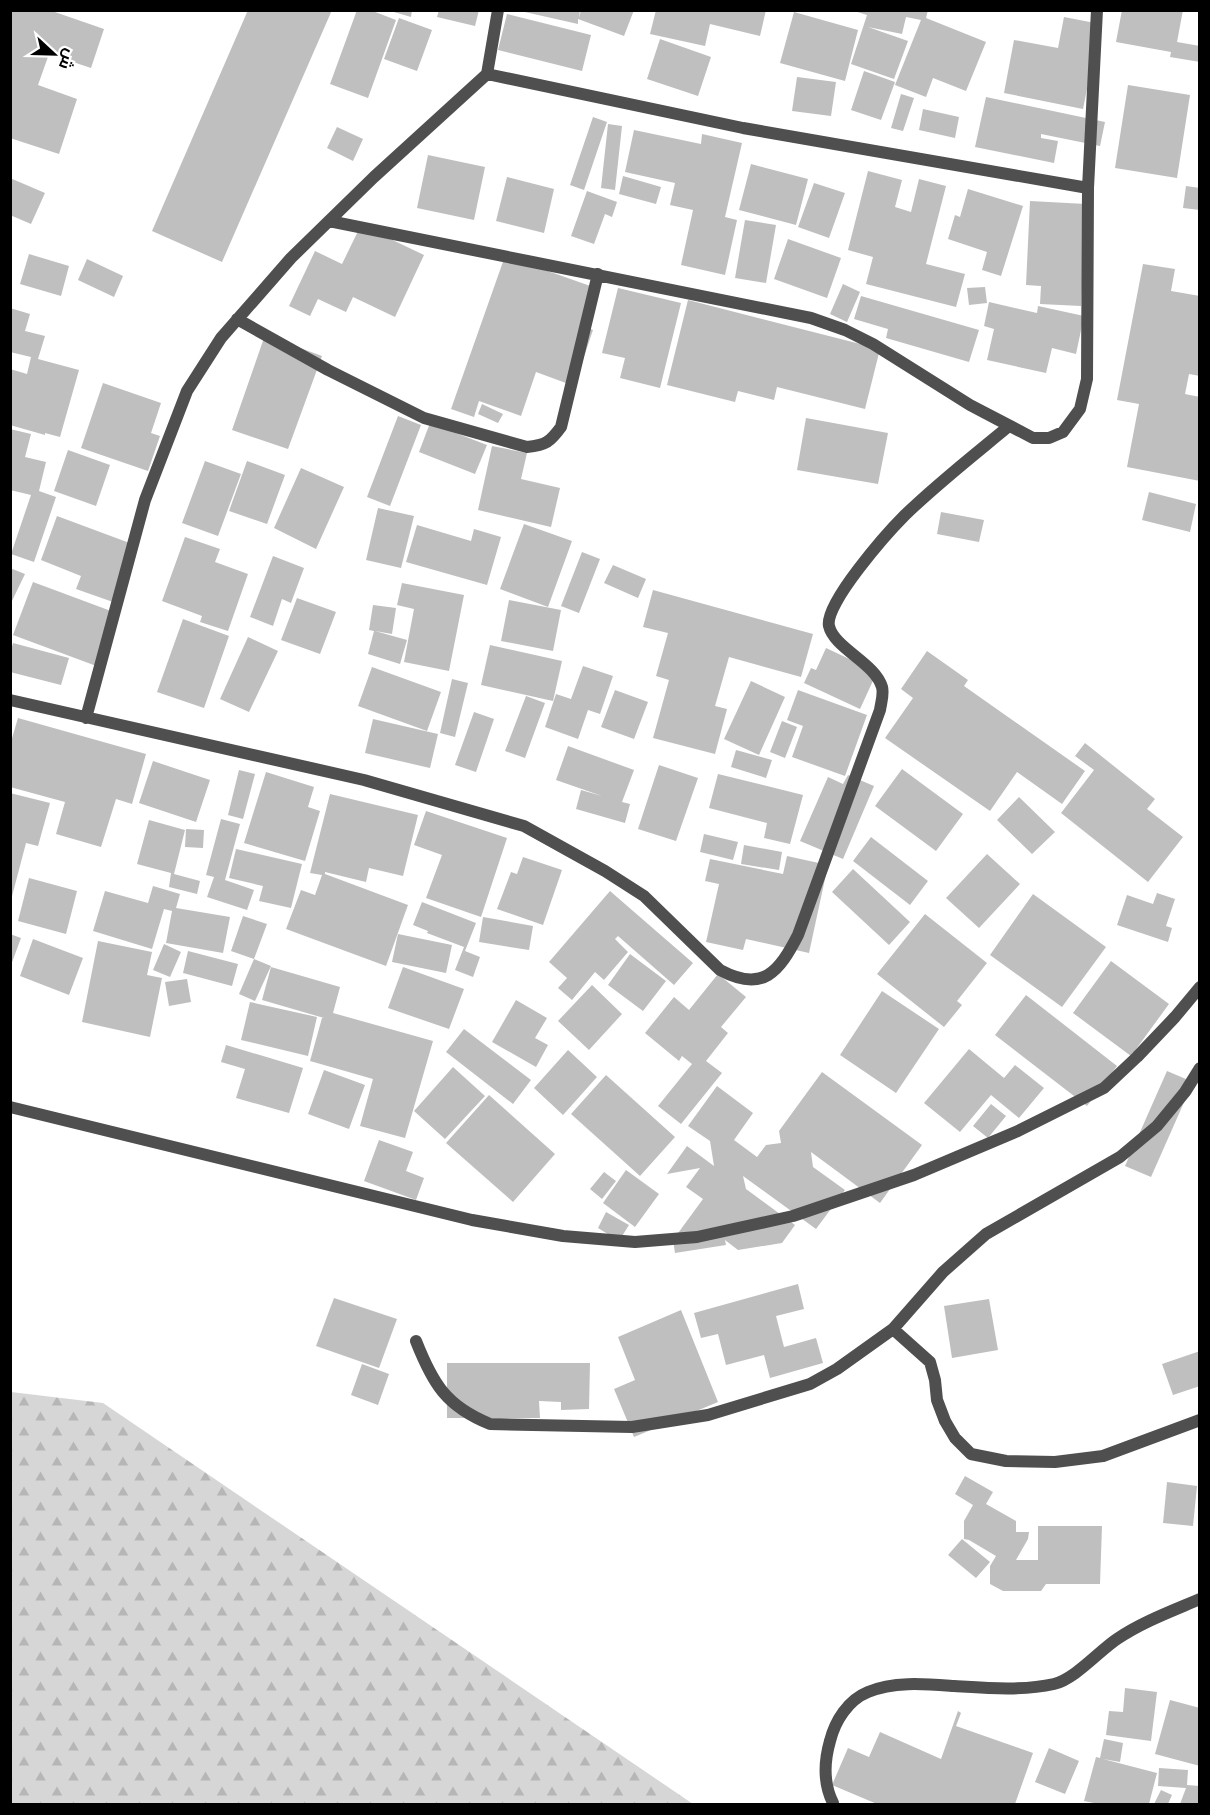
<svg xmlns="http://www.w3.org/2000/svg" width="1210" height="1815" font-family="Poppins,Cairo,sans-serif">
	<defs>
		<pattern id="forest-firs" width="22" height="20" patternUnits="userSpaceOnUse" patternTransform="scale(1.5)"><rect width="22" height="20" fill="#d6d6d6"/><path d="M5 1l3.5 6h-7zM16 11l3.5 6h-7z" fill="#b6b6b6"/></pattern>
	</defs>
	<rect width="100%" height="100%" fill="#fff"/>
	<!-- forest -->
	<path fill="url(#forest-firs)" d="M11,1392L103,1403L693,1804H11Z"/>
	<!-- building -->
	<path fill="#bfbfbf" d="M10,10H49L104,29L91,68L49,54L38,85L77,99L59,154L10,138Z
		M248,10H332L222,262L152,231Z
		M357,10H370L396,20L368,98L330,84Z
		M387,10H412L411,17Z
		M439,10H479L475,26L437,17Z
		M516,10H580L579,18L581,10H634L624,36L578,19V24Z
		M656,10H766L760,36L710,24L705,46L650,34Z
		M851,10H928L926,18L986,42L966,91L933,78L926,97L895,85L921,20L906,17L902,34L868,27L908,41L894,79L851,64L867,15Z
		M1122,10H1183L1177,42L1200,46V62L1170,57L1171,52L1116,42Z
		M794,12L858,30L845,81L780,63Z
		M507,14L591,35L582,71L498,50Z
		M1064,17L1100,24L1083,109L1004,93L1014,40L1058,48Z
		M399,18L432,30L417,71L384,59Z
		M660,39L711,57L698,96L647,79Z
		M864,71L895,82L881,120L851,110Z
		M797,77L836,82L831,116L792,111Z
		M1128,85L1190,95L1177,178L1115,168Z
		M901,94L914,98L903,131L891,128Z
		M986,97L1105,122L1100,146L1041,134V138L1058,141L1054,163L975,147Z
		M923,109L959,117L955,138L919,130Z
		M593,117L607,122L584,190L570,185Z
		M608,124L622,126L615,190L601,188Z
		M337,127L363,139L353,161L327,148Z
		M634,130L701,144L702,134L742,143L725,217L737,220L725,275L681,265L693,210L670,205L675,183L625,172Z
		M428,155L485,167L474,220L417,208Z
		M751,164L808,179L796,225L739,210Z
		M868,171L902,180L895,207L911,212L919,179L946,186L926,264L965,274L956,307L866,284L873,257L848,250Z
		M623,176L661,187L656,204L619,194Z
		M507,177L554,189L544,233L496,221Z
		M10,178L45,193L31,224L10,215Z
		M814,183L845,193L829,238L798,227Z
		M1186,186L1200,188V210L1183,208Z
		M968,189L1023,206L1001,276L982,270L987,252L948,239L955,215L960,217Z
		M587,191L617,202L612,217L605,214L594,244L571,236Z
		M1030,201L1086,204L1081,306L1040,304L1041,286L1026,285Z
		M745,220L776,225L766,283L735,278Z
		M361,225L424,255L395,317L353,297L346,312L318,299L310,316L289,306L315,251L342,264Z
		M788,239L841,258L827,298L774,279Z
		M29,254L69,266L61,296L20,284Z
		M505,256L596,288L583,326L593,330L574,386L536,372L521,416L479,401L474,417L451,409Z
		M87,259L123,276L114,297L78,280Z
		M1143,264L1175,269L1171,291L1200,296V376L1189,374L1185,394L1200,397V481L1127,467L1139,404L1117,400Z
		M843,284L860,292L847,322L830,314Z
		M985,287L987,303L969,305L967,288Z
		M618,288L681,303L660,388L620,378L625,358L602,353Z
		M861,296L979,330L969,362L886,338L888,329L854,319Z
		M688,300L880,349L865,409L777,387L774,400L738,391L735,402L667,385Z
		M989,302L1037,313L1038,306L1084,316L1076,354L1052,348L1046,373L987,360L994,329L984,326Z
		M10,308L30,314L25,331L45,336L38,359L79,370L60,437L45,433V435L10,425V369L27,374L31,357L10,352Z
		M265,335L322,356L288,449L232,430Z
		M103,383L161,403L151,433L160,436L148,471L81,448Z
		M482,404L503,414L498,423L478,414Z
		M398,416L421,425L390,506L367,497Z
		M806,418L888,433L878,484L797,470Z
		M430,423L487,445L475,474L419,452Z
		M10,429L31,434L25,457L46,462L39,491L56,497L34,562L11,554L31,495L10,490Z
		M492,446L527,453L521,479L560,488L551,527L478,510Z
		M68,450L110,465L96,506L54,491Z
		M205,461L241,474L218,536L182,523Z
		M247,461L285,475L267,524L229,511Z
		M301,468L344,487L316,549L274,528Z
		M1149,492L1196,504L1190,532L1142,520Z
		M378,508L414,516L401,568L366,560Z
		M941,512L984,520L979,542L937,534Z
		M57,516L135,545L113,602L76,589L81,576L41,560Z
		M524,524L572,541L548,607L500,589Z
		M417,525L471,541L474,529L501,537L487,585L406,562Z
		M185,537L220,549L215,562L248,574L228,631L200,622L202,616L162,601Z
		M582,552L600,559L579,613L561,606Z
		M273,556L304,568L291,603L282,599L273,626L250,617Z
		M613,565L646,579L638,598L604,583Z
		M10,568L25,574L10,605Z
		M33,582L119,614L99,667L13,635Z
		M402,583L464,595L449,671L404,662L414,609L397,605Z
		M653,590L813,634L801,677L729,657L715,706L727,709L715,754L653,738L669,680L656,676L668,633L643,627Z
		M297,598L336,612L320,654L281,640Z
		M509,600L561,610L553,651L501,641Z
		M373,605L396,608L392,634L375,631L407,640L400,664L368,654L374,631L369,630Z
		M183,619L229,636L204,708L157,692Z
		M248,637L278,651L249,712L220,699Z
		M13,643L69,658L61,685L10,672V654Z
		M490,645L562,661L553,701L481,685Z
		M826,648L877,672L860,709L804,683L811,668L816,670Z
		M927,651L968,680L964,686L1085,771L1062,804L1017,772L990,811L885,738L913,698L901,689Z
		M583,666L613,676L600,714L588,710L578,739L545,727L556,694L571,699Z
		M372,667L441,692L427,731L358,706Z
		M452,679L468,683L455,737L440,733Z
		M751,681L785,697L759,755L724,739Z
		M615,690L648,702L634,739L601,727Z
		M798,690L867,715L845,776L792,757L803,726L787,720Z
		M526,696L545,703L525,758L505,751Z
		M474,712L494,719L476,772L455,765Z
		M18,718L146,754L132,804L116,799L101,847L56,834L65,802L10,787V745Z
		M373,719L438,734L430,768L365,753Z
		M782,721L797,727L785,758L770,752Z
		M1085,743L1155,799L1147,809L1183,837L1148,882L1061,813L1094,770L1075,756Z
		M568,746L634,770L622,802L630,804L625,823L576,809L581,790L602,796L556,780Z
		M736,750L772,760L766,778L731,767Z
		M153,761L210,780L196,822L139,803Z
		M659,765L698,778L676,841L638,829Z
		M902,769L963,814L936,851L875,806Z
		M239,770L255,774L243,819L228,815Z
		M266,772L314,787L308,807L320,811L305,861L244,843Z
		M718,774L803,795L790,844L764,838L767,823L709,808Z
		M848,775L874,786L843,859L800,841L828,777L843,784Z
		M10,793L50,803L38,846L26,843L11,900Z
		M330,794L418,815L403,876L369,868L366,882L325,872V874L408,905L386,966L286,929L301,890L315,895L322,875L310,873Z
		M1019,797L1055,832L1032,854L997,820Z
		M426,811L507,838L481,917L426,898L442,855L414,845Z
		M221,819L240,824L225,880L254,890L247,910L207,897L214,877L206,875Z
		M149,820L185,830L174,874L200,881L197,894L169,887L171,873L137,864Z
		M186,829L204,830L203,848L185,847Z
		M704,834L738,842L733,860L700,852Z
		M871,837L928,881L910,905L853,861Z
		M744,845L782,852L779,870L741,864Z
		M236,849L302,864L291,908L259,901L263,886L229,878Z
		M987,854L1020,884L979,928L946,898Z
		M787,856L828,865L809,953L746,939L743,950L706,942L719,884L705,881L710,859L783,874Z
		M523,857L562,870L543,925L497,909L511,872L517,874Z
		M853,869L910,922L889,945L832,892Z
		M29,878L77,891L66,934L18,921Z
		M153,886L180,894L176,908L230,917L223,953L166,943L172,911L164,909L152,949L93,931L105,891L148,903Z
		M610,891L693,963L674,985L618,936L615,939L628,952L604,980L595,972L572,1000L558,988L567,978L549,962Z
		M1157,893L1175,899L1166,926L1172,928L1168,942L1117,925L1127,895L1153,904Z
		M1033,894L1106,947L1062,1007L990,955Z
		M422,902L476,923L465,951L480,957L473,977L455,970L464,947L427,933L428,931L413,925Z
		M925,914L987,963L957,1001L962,1005L944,1027L877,974Z
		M243,916L267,924L254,959L271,966L255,1001L239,994L254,959L231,951Z
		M483,917L533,926L529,950L479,942Z
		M10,934L21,938L11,965H10Z
		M398,934L452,945L446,973L392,962Z
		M33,939L83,958L69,995L20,976Z
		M98,941L152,952L147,975L162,978L150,1037L82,1022Z
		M164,944L181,952L170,977L153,970Z
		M188,951L238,964L232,986L183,973Z
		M630,954L666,981L643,1011L608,985Z
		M1111,961L1169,1004L1131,1056L1073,1013Z
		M271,967L340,987L333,1013L433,1041L405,1138L360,1126L373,1079L310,1061L322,1018H324L262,1000Z
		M403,967L464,989L449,1029L388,1008Z
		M718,974L746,997L721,1027L728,1033L706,1061L722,1073L681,1124L658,1106L692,1064L682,1056L679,1061L645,1033L674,997L689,1010Z
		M187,979L191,1002L169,1006L165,982Z
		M592,985L622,1014L589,1050L558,1021Z
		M882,991L939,1029L896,1093L840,1055Z
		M1026,995L1117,1066L1087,1106L995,1035Z
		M516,1000L547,1018L535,1038L548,1045L536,1067L492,1042Z
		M250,1002L317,1017L308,1056L241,1040Z
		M464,1029L531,1080L513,1104L446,1052Z
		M226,1045L303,1068L289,1113L236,1098L245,1069L221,1062Z
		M969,1049L1004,1078L1015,1065L1044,1088L1019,1118L991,1095L960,1132L924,1103Z
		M568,1050L597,1077L563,1115L534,1088Z
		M453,1067L485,1096L445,1139L414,1111Z
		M324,1070L365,1085L349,1129L308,1114Z
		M1167,1071L1193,1082L1151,1177L1125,1166Z
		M822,1072L922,1145L880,1203L811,1152L813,1167L845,1190L816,1229L743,1176L746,1189L795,1225L782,1243L738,1250L725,1240L726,1245L675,1253L673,1240L703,1199L686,1187L700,1168L667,1174L687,1146L714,1166L710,1141L688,1126L717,1086L753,1113L734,1140L757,1157L766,1145L781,1143L779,1131Z
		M606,1075L675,1137L640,1176L571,1114Z
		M489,1095L555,1154L513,1202L446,1143Z
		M991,1104L1006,1116L988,1138L973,1126Z
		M379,1140L413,1152L406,1171L424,1178L416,1200L364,1181Z
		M626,1170L659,1194L635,1227L603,1203Z
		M604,1172L616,1181L602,1199L590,1189Z
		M606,1212L629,1225L619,1241L598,1228Z
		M798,1284L804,1309L776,1316L784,1347L816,1338L823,1363L770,1378L764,1355L726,1365L718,1334L701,1338L694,1313Z
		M334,1298L397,1319L379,1368L316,1346Z
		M989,1299L998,1350L952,1358L944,1306Z
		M681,1310L718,1402L634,1437L614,1389L635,1380L618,1337Z
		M1200,1351V1386L1173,1395L1162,1364Z
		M447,1363H590L589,1409L561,1410V1402L539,1401L540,1418H447Z
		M362,1364L389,1374L378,1405L351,1395Z
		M965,1476L993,1492L986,1504L1016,1521V1532H1029L1028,1539L1016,1560H1038V1526H1102L1100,1584H1046L1041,1591H1003L990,1584V1566L996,1556L969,1540L964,1539V1521L973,1505L955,1494Z
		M1167,1482L1197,1486L1193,1526L1163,1523Z
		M962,1539L990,1562L976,1578L948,1555Z
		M1125,1688L1157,1692L1151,1741L1106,1735L1109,1711L1123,1712Z
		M1170,1700L1200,1708V1766L1155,1754Z
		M958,1711L961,1713L956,1726L1033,1753L1015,1804H877L832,1785L848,1748L869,1757L880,1732L941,1759Z
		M1104,1739L1123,1743L1120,1762L1103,1759L1157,1773L1149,1804H1099L1084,1801L1096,1757L1100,1758Z
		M1049,1748L1079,1761L1065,1794L1035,1782Z
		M1159,1768L1188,1770L1187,1785L1200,1786V1804H1180L1186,1788L1158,1786Z
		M1161,1790L1172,1795L1168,1804H1154Z"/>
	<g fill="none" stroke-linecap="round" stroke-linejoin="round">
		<!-- minor -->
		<path stroke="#4f4f4f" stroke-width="12" d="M487,74L743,128L1088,188
			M329,221L811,318L845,330L873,344L970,405L1033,438H1049L1063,432L1080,409L1087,379L1088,188L1097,10
			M237,319L328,370L424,418L527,447C546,445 550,442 561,427L598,274
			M10,700L364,780L524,826L605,871L644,896L720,970C763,993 779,972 798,935L880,710C881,703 884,694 882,687C875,663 834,648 829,626C824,604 888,532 905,515C938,483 974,455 1009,426
			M86,718L145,500L187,391L221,338L291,258L374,177L487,74L498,10
			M10,1107L472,1220L563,1236L635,1242L697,1237L793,1216L914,1175L1018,1131L1104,1088L1137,1057L1175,1017L1200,987
			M893,1329L930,1362L935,1380L937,1400L945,1421L955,1438L971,1454L1006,1461L1055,1462L1103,1456L1200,1420
			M416,1341C433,1384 446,1406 490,1424L632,1427L708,1415L810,1384L837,1369L893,1329L943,1272L986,1234L1120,1157L1157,1126L1185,1092L1200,1068
			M833,1803C823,1783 824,1762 830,1741C835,1721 848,1700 868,1692C894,1681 926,1684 954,1686C987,1688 1022,1691 1054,1684C1075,1679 1099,1651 1117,1639C1142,1622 1172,1611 1200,1599"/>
	</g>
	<!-- border -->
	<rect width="1210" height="1815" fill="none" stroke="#000000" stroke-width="24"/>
	<!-- north arrow -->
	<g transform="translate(54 54) rotate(112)" stroke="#ffffff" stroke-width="4.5" paint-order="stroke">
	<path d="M0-4.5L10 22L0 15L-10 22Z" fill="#000000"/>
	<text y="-9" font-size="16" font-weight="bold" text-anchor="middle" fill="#000000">ش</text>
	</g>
</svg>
